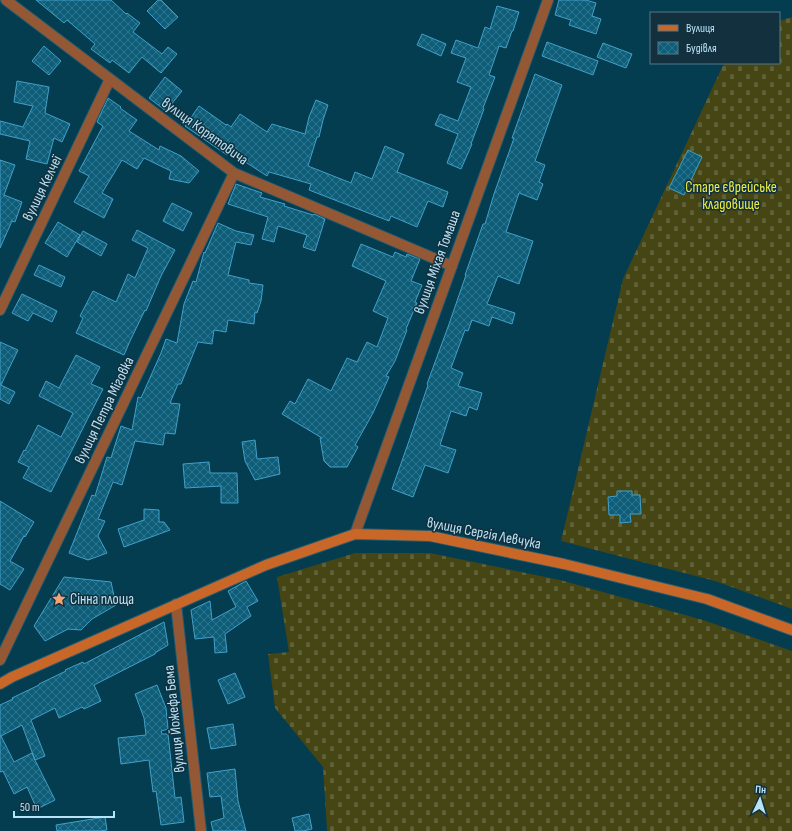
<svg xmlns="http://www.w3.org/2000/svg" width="792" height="831" font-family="'Sofia Sans Condensed',sans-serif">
	<defs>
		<pattern id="cemetery-stones" width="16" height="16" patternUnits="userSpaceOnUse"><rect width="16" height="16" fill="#464514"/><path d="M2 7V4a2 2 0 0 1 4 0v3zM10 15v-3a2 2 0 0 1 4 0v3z" fill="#5f6037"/></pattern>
		<pattern id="building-cross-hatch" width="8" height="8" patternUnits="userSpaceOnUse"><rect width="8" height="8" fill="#0e5e7a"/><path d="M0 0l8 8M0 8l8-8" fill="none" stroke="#2f758e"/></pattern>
	</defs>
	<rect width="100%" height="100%" fill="#043c50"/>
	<!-- cemetery -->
	<path fill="url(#cemetery-stones)" d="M792,17V609L715,581L561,541L623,279L724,63H779V21Z
		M355,553H430L560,580L703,620L792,651V831H328L327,830L323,767L275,708L268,654L289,652L277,577Z"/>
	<!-- building -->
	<path fill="url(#building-cross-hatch)" stroke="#42a0c8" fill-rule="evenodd" d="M36,0H111L126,14L127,13L140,23L133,32L162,54L168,47L177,54L161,73L142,57L129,73L112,60L110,63L91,49L95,44L67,20L64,23Z
		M158,0H161L178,17L165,29L147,11Z
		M559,0H586L596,3L592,16L601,19L596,34L569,25L571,20L555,15Z
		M497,6L519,12L513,31H512L506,48L499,46L489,75L495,77L483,108L484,109L471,144H472L461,169L447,163L458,134L435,125L440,114L458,121L471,87L457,82L466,58L451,53L456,40L478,48L485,27L490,29Z
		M422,34L446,44L441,56L417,45Z
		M547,42L598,61L593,75L542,56Z
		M603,43L632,54L626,68L597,57Z
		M44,46L61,61L49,75L32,61Z
		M535,74L562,85L535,161L545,165L539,182L543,184L537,200L519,193L506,232L533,241L519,284L498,276L487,304L515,313L512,324L492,317L489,326L472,320L468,331L465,330L451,368L463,373L458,386L482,393L477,410L469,407L466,416L451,411L440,445L456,450L448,473L425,465L413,497L392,489L409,441L428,385L427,384L448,327L466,275H465L483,224H485L494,194L514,138H512Z
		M165,77L182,91L166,111L149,98Z
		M17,81L49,87L45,113L70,124L62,142L54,138L47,164L26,159L30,141L0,134V121L23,127L33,106L14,102Z
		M108,98L121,107L120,108L137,120L129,131L159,150L160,146L181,156L199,171L189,183L169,179L171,171L144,158L137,169L122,160L102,193L113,199L104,218L74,202L89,176L79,171L103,126L97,122Z
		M316,100L328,105L323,120L319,137H317L308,166L351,183L355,172L372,179L385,146L404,154L397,172L448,192L443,207L428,201L417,227L391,216L389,221L309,190L311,184L269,172L267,176L230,152L227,155L185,126L199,106L226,125L227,124L231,127L240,114L267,132L272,124L305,134L309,117Z
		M688,150L702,157L684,195L669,188Z
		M0,160L15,165L4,195L22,202L15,222L12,221L0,248Z
		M236,184L262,193L260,197L285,204L284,206L313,215L314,214L325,219L315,251L303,247L307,235L278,226L274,242L262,239L268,217L228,204Z
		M172,203L192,213L183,231L163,221Z
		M58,222L80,235L67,257L45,243Z
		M218,223L236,231L254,235L251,245L236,242L228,275L249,280V283L263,285L261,301L257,313L255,312L254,324L228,320L226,332L214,330L212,344L198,342L181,384H178L170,403L180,404L175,434L165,433L163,445L135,441L122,485L113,482L98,519L105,521L98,536L107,553L88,560L69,553L92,495L95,496L107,457L111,458L121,426L132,430L138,397L141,398L161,353L166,339L177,343L184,304L193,281L196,282L204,252L205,253Z
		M137,230L175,250L161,276L146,311L145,310L130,341L124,355L76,333L83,318L80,316L93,291L116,302L128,274L135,278L148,248L132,240Z
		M83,231L107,244L101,256L77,242Z
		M361,244L393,257L395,252L406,257L407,254L420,259L411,281L422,285L415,302L417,303L406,329L407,330L395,361L386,376L389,377L373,413L355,445L358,447L347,467H330L324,461L320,438H322L282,414L290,401L295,404L308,379L331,391L347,358L357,362L367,342L377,347L388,318L373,311L386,281L352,266Z
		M39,265L65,277L61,287L34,275Z
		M22,294L57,311L52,322L33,313L28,321L12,313Z
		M0,342L18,350L1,385L15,392L9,404L0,399Z
		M76,355L100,367L91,384L103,389L87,420L51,492L23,478L29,467L18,462L24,450L25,451L38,425L61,437L73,413L39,396L46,381L59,388Z
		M255,440L257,459L278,457L280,474L255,480L245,461L242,442Z
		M209,462L210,473H237L238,503H221V486L185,488L183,464Z
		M617,491H632V495H640L641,514H630L631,522L620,523V515H609L608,497L617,496Z
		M0,501L34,522L25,537L24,536L10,561L24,569L10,590L0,584Z
		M144,509L159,510V522H164L170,530L124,547L118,529L144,520Z
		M64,577L111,582L116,605L92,619L81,630L68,629L45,641L34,626Z
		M246,581L258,601L247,607L251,616L225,634L227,652L215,653L214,637L195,639L191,610L210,601L212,620L236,607L228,591Z
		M164,622L168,645L155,653V654L94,685L101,701L84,709L82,707L59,718L55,708L31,720L45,756L35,760L55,800L37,809L27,787L14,794L3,771L0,772V705L13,699L12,698L39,685V684L66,671L65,670L83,662L84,664ZM22,725L35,760L32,753L14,762L1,736Z
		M235,673L245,697L228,704L218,680Z
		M157,685L166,708L168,729L161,731L162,734H168L175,798L181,797L184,822L161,825L156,791L153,792L149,760L121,764L118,738L146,735L144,718L135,694Z
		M233,724L236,745L211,749L207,728Z
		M235,769L238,801L246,831H213L211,822L224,818L221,796L210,797L207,773Z
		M309,814L312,829L303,831H295L292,818Z
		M105,817L107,830L100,831H57L56,825Z"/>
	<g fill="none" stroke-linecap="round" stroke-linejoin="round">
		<defs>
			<path id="minor" d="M6,0L234,173L452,266
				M0,310L110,79
				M176,604L201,831
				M0,660L234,173"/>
			<path id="tertiary" d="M355,534L548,0"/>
			<path id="secondary" d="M0,684L12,677L266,565L355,534L430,536L564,564L707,599L792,630"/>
		</defs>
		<!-- minor casing -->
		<use href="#minor" stroke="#245a6e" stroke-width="12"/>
		<!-- tertiary casing -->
		<use href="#tertiary" stroke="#245a6e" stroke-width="12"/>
		<!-- secondary casing -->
		<use href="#secondary" stroke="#245a6e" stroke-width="12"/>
		<!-- minor -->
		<use href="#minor" stroke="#955835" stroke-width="10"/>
		<!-- tertiary -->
		<use href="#tertiary" stroke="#955835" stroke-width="10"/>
		<!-- secondary -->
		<use href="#secondary" stroke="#c96729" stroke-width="10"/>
	</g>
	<!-- icons -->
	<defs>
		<symbol id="sight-bare" viewBox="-9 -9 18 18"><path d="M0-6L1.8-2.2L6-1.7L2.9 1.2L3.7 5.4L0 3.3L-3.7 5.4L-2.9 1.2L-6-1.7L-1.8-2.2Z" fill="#f0a278" stroke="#12303d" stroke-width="2.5" paint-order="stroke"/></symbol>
	</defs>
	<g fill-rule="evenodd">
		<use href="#sight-bare" x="49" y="589" width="20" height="20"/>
	</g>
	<g text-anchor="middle" stroke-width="3" stroke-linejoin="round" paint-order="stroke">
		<!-- street labels -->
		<g font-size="15" fill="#b8e3f7" stroke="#12303d">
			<text transform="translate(205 131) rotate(36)" y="5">вулиця Корятовича</text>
			<text transform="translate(42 188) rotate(-64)" y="5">вулиця Келчеї</text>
			<text transform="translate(437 262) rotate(-70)" y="5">вулиця Міхая Томаша</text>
			<text transform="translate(104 410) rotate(-64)" y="5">вулиця Петра Міговка</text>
			<text transform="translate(484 533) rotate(11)" y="5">вулиця Сергія Левчука</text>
			<text transform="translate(174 719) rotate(-96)" y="5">вулиця Йожефа Бема</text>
		</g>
		<!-- park labels -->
		<g font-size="15" fill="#eeed3f" stroke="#12303d">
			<text x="731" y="192">Старе єврейське<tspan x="731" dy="17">кладовище</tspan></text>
		</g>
		<!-- poi labels -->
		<g font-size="15" fill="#b8e3f7" stroke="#12303d" text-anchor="start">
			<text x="70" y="604">Сінна площа</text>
		</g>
	</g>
	<!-- legend -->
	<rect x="650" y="12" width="130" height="52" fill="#12303d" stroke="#547887"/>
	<rect x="658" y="25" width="20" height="6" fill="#c96729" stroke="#547887"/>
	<text x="686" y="32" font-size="12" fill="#b8e3f7">Вулиця</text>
	<rect x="658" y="42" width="20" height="12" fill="url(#building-cross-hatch)" stroke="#547887"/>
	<text x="686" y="52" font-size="12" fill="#b8e3f7">Будівля</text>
	<!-- north arrow -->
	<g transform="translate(760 799) rotate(4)" stroke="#12303d" stroke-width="3" paint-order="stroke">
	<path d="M0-3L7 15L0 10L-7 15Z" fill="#b8e3f7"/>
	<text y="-6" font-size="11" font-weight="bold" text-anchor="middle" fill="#b8e3f7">Пн</text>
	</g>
	<!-- scale -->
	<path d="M14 811v6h100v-6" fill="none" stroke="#b8e3f7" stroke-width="2"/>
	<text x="20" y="811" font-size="12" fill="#b8e3f7" stroke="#12303d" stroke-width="3" paint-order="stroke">50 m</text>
</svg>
